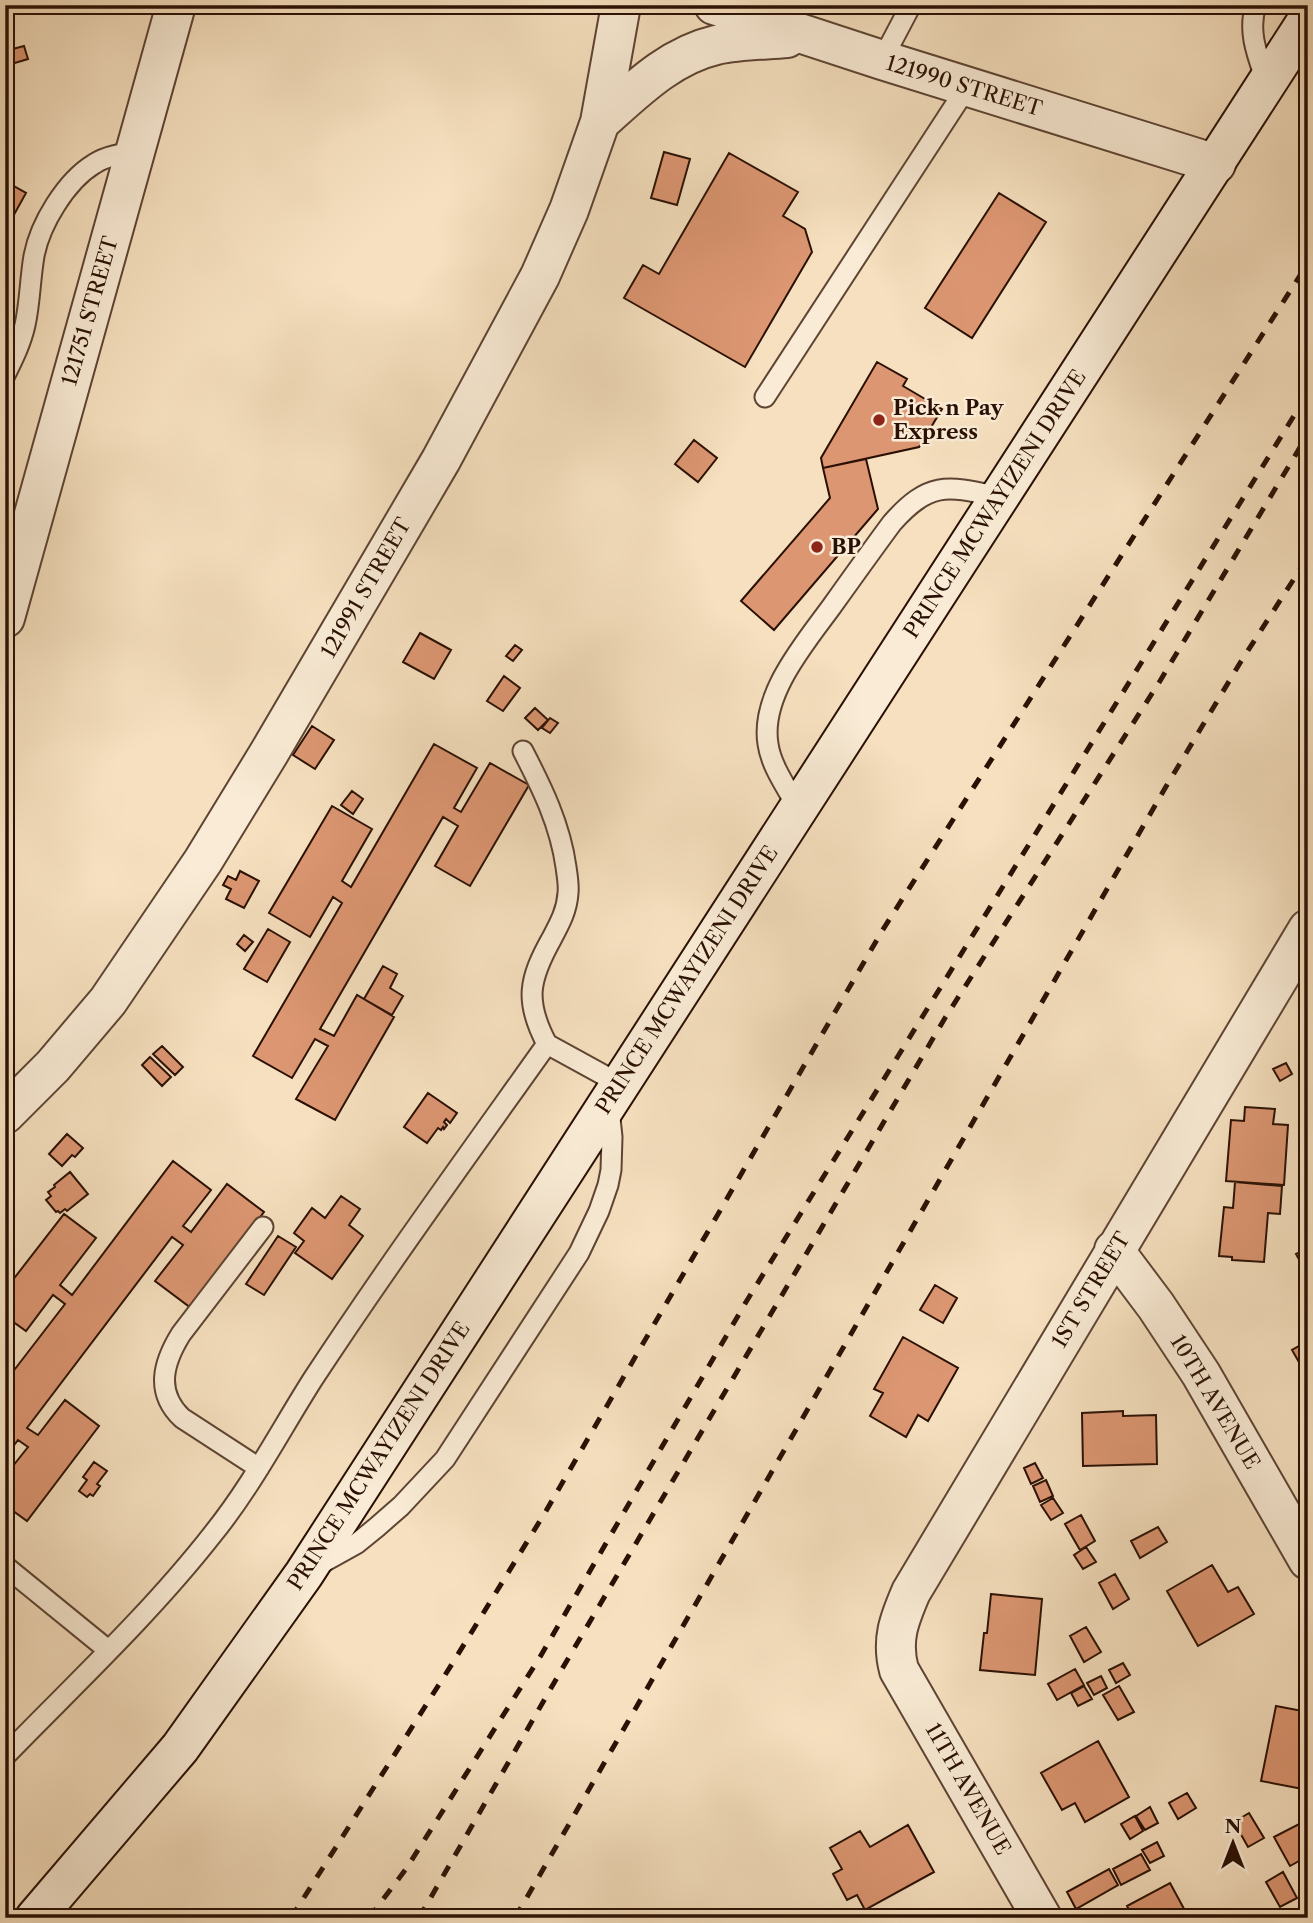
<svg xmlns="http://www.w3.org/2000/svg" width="1313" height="1923" font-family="'Libre Caslon Text',serif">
	<rect width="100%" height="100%" fill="#f6e0bf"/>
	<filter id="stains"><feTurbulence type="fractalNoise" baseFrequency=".00286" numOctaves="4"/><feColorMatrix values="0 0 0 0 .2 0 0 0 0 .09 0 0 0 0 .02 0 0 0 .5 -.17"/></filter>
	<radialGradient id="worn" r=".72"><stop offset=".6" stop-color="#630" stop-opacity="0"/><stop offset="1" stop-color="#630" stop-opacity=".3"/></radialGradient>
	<!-- building -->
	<path fill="#dc9672" stroke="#2a1004" stroke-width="2" d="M24,46L28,59L5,66V51Z
		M664,152L690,159L677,205L651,198Z
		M729,153L798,192L783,216L805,229L812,252L745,367L624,298L643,265L659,274Z
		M5,181L26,193L5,231Z
		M999,193L1046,222L972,338L925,308Z
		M5,335L14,340L5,357Z
		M877,362L907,379L903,386L942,409L919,447L823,468L821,458Z
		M694,440L717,458L698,482L675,464Z
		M866,459L878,509L774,630L741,601L830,498L823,468Z
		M420,633L451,650L434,679L403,662Z
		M515,645L522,650L513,661L506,656Z
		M504,676L520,688L503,711L487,701Z
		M535,708L548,720L538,730L525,718Z
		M550,718L558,723L550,733L542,728Z
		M312,726L334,740L315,769L293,755Z
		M434,744L477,768L454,808L461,812L490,763L529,785L470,886L435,866L458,826L443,817L320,1029L334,1036L357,995L394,1017L335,1120L296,1099L328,1046L315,1039L292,1078L253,1056L342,903L333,897L310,937L269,913L332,806L372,829L342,881L351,887Z
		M352,791L363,799L353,814L341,805Z
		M240,871L259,881L244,908L226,899L231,889L223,885L228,876L236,880Z
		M268,929L290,942L267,982L244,969Z
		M244,935L253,942L245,951L237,944Z
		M383,966L397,974L390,988L403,996L392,1015L364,999Z
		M162,1046L183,1067L175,1075L153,1054Z
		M150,1057L171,1077L162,1086L142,1065Z
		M1286,1063L1292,1074L1280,1081L1273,1069Z
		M428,1093L457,1113L450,1123L446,1119L444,1122L447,1125L444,1129L443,1127L441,1130L438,1128L427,1143L404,1127Z
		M1245,1107L1275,1109L1273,1124L1288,1125L1284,1185L1226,1181L1231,1120L1244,1121Z
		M67,1134L83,1148L75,1157L72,1155L62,1166L49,1154Z
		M173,1161L211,1190L183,1226L191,1232L227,1184L264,1212L191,1308L155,1281L183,1245L172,1237L27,1428L38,1435L65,1400L99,1426L27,1521L5,1505V1476L28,1447L18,1440L5,1457V1382L65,1304L53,1295L26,1331L5,1316V1290L64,1214L96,1238L60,1285L72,1295Z
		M70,1172L88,1194L67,1211L65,1209L60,1213L58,1211L56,1212L46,1200L51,1196L48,1192L55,1187L54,1185Z
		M1235,1182L1282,1186L1280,1214L1268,1213L1264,1262L1232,1260V1257L1219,1256L1224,1207L1233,1208Z
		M341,1196L360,1209L349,1225L363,1236L332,1279L295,1253L304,1241L294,1233L312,1208L325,1218Z
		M278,1236L296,1247L264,1295L246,1284Z
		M1308,1248V1276L1296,1254Z
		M935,1285L957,1298L943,1323L920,1310Z
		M903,1337L958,1368L928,1421L918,1415L906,1437L870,1416L883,1393L874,1389Z
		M1308,1341V1378L1292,1350Z
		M1123,1411V1416L1156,1415L1157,1464L1083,1466L1082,1413Z
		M94,1462L107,1471L97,1484L100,1486L93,1496L90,1494L87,1497L79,1491L87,1480L83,1477Z
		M1035,1463L1043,1478L1031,1484L1024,1468Z
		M1046,1480L1053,1496L1040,1502L1033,1486Z
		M1053,1498L1063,1513L1051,1520L1041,1505Z
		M1081,1515L1095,1541L1080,1550L1065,1524Z
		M1158,1527L1167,1542L1140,1558L1131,1541Z
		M1086,1547L1096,1562L1083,1569L1074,1555Z
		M1212,1565L1228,1592L1238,1587L1254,1614L1198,1646L1167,1591Z
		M1115,1574L1129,1599L1113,1609L1099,1583Z
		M991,1594L1042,1599L1035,1675L980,1670L984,1633H987Z
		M1086,1627L1101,1652L1084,1662L1070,1636Z
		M1123,1663L1130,1675L1116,1683L1109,1670Z
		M1075,1669L1084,1685L1057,1700L1048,1684Z
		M1101,1676L1107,1688L1094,1695L1087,1683Z
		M1084,1686L1092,1699L1078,1706L1071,1693Z
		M1119,1686L1134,1712L1118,1720L1103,1695Z
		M1276,1706L1308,1712V1723L1301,1754L1308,1756V1790L1261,1781Z
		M1098,1741L1129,1797L1085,1822L1075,1803L1062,1810L1041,1773Z
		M1187,1793L1196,1808L1178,1819L1169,1803Z
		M1150,1807L1158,1823L1145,1830L1136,1816Z
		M1249,1813L1264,1838L1248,1847L1234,1822Z
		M1135,1816L1143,1831L1130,1839L1121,1824Z
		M1301,1823L1308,1835V1856L1290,1866L1274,1837Z
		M908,1825L934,1872L865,1910L857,1895L847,1900L833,1874L842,1869L830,1848L860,1831L870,1847Z
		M1157,1842L1164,1856L1150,1863L1142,1850Z
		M1141,1854L1150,1870L1121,1885L1113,1869Z
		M1109,1869L1118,1885L1076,1909L1067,1892Z
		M1283,1872L1297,1898L1280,1907L1266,1882Z
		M1170,1883L1189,1918H1133L1127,1906Z"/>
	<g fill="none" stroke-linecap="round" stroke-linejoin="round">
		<defs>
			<path id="lane" d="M1256,5C1247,32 1258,57 1267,83
				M882,60L911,5
				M5,375C13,359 21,343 25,325C30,303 30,279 34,256C40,224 66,181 94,164C106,156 121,154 135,152
				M765,397L967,87
				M523,751C542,788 560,824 566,867C567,875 569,885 568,893C567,910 560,923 552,938C529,979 524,1001 547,1044
				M798,808C787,788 771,766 768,744C760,695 805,643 832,606C852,578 872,550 892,523C930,480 948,486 999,497
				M259,1468L182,1418C155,1392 163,1363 181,1334L263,1227
				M320,1564L356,1544L377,1527L401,1506L445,1459L579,1253L599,1211L608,1185L611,1170L612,1137L609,1109
				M5,1566L108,1650
				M5,1756C75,1684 150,1614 212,1535C251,1487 280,1431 313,1379C388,1265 468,1155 547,1044L620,1084"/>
			<path id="street" d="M714,5L882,60L1216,164
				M600,122C635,91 669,56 716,45C739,40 764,40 787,38
				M5,618L176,5
				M5,1114L53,1066L108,1001L203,861L269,753L441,460L540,276L569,210L600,122L621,5
				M1114,1250L1156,1306L1201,1374L1308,1560
				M1042,1918L899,1670C891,1640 899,1620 911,1592L1308,929"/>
			<path id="secondary" d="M35,1918L180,1748L304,1574L1308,19"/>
		</defs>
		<!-- lane casing -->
		<use href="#lane" stroke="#5d4433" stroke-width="23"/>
		<!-- street casing -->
		<use href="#street" stroke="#5d4433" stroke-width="42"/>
		<!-- secondary casing -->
		<use href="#secondary" stroke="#2a1004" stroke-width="42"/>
		<!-- lane -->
		<use href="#lane" stroke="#f9ebd5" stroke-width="19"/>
		<!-- street -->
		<use href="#street" stroke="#f9ebd5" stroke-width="38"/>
		<!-- secondary -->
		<use href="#secondary" stroke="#f9ebd5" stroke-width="38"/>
		<!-- rail -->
		<path stroke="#2a1004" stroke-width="5" stroke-dasharray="12 12" stroke-linecap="butt" d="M291,1918L452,1664L546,1511L882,931L1308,263
			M369,1918L406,1869L540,1657L746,1302L1308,393
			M419,1918L562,1669L945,1018L1160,681L1308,434
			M515,1918L1164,790L1240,663L1308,557"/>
	</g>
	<!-- markers -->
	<g fill="#8f2418" stroke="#f9ebd5" stroke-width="2.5">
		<circle cx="879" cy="420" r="7"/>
		<circle cx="817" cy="547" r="7"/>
	</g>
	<g text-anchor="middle" stroke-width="5" stroke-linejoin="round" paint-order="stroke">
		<!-- street labels -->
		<g font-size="21" fill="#2a1004" stroke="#f9ebd5">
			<text transform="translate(964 86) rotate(17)" y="7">121990 STREET</text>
			<text transform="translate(90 311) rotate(-74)" y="7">121751 STREET</text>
			<text transform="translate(995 504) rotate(-57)" y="7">PRINCE MCWAYIZENI DRIVE</text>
			<text transform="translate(366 588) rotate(-60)" y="7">121991 STREET</text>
			<text transform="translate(687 980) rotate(-57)" y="7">PRINCE MCWAYIZENI DRIVE</text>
			<text transform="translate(1091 1290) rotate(-59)" y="7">1ST STREET</text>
			<text transform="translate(1215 1402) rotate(59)" y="7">10TH AVENUE</text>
			<text transform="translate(379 1456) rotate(-57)" y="7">PRINCE MCWAYIZENI DRIVE</text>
			<text transform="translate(968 1789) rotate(60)" y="7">11TH AVENUE</text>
		</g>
		<!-- poi labels -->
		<g font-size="21" font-weight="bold" fill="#2a1004" stroke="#f9ebd5" text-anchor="start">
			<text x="893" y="415">Pick n Pay<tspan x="893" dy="24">Express</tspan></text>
			<text x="831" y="554">BP</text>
		</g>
	</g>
	<!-- margin -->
	<rect width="1313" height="1923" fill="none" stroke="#f6e0bf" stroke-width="28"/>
	<rect x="7" y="7" width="1299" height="1909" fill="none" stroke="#2a1004" stroke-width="3.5"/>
	<rect x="14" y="14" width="1285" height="1895" fill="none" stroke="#2a1004" stroke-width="2"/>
	<!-- north arrow -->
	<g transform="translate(1233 1843)" stroke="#f9ebd5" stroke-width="5" paint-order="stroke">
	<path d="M0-5L12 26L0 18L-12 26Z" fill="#2a1004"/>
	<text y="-10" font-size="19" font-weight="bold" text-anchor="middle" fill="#2a1004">N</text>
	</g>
	<rect width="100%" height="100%" filter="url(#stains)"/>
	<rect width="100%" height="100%" fill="url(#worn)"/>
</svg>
